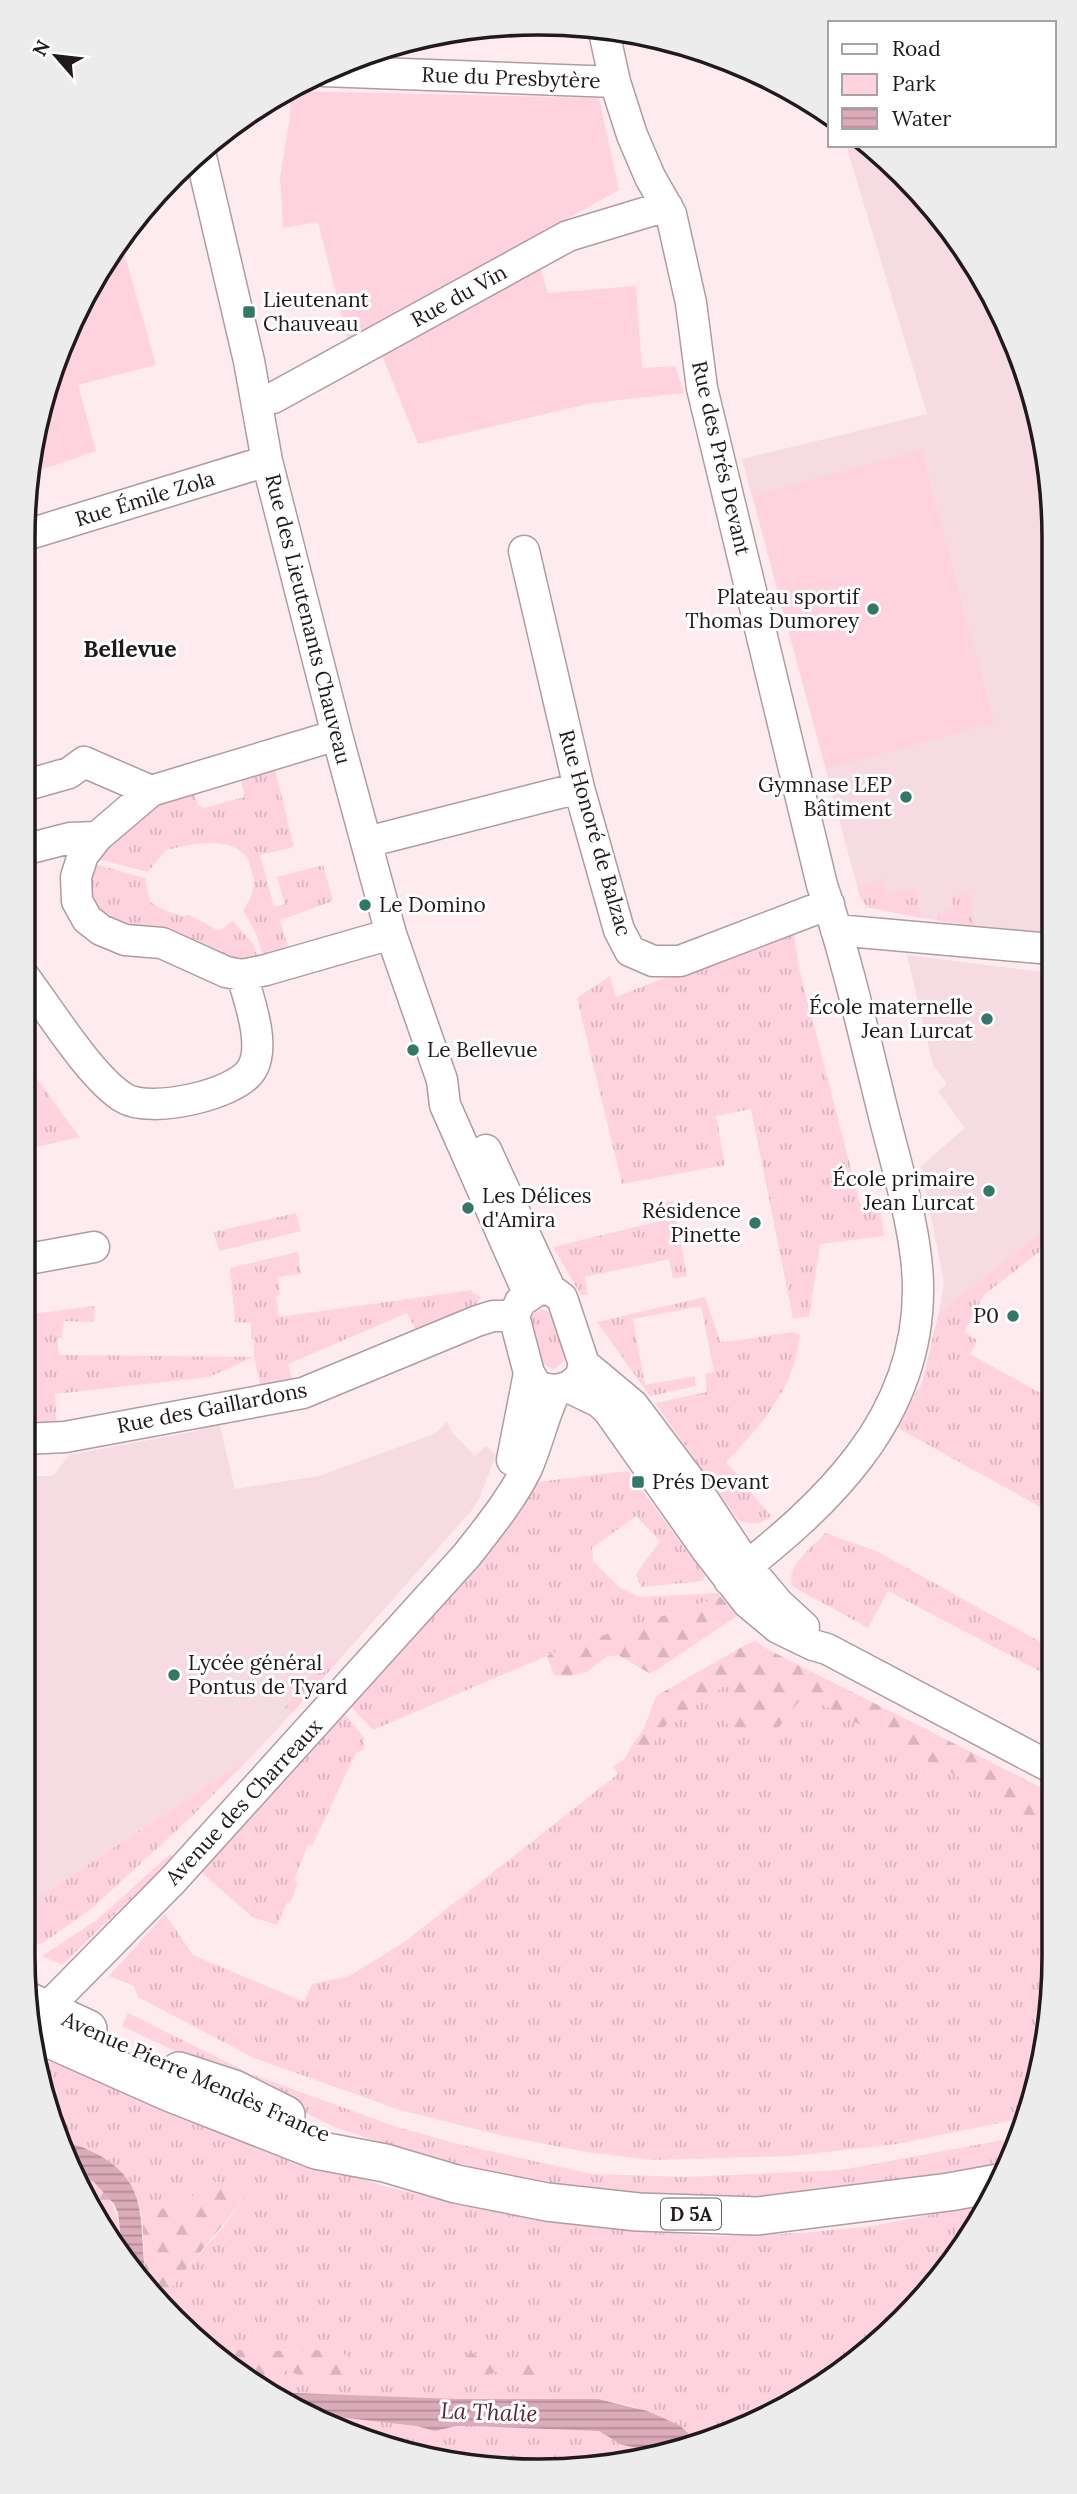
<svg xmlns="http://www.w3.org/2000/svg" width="1077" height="2494" font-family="Lora,serif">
	<defs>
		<pattern id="grass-tufts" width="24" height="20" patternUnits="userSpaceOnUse" patternTransform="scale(1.75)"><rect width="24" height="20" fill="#fed2df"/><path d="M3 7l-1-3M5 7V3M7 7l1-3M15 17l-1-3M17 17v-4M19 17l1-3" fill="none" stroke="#d9b4bf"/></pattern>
		<pattern id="forest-firs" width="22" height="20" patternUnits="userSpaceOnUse" patternTransform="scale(1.75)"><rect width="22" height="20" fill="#fed2df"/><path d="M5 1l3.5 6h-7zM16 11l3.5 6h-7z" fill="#d9b4bf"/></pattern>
		<pattern id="water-rules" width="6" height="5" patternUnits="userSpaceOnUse" patternTransform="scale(1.75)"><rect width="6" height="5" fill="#dbabba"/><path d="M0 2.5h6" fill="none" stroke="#b18a96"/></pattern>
	</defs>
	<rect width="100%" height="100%" fill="#feebf0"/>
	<!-- built -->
	<path fill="#f6dbe3" d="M846,145H863L947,224L1015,341L1050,471L1051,937L921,918L867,907L860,897L742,459L927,414Z
		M907,955L1051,973L1052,1224L939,1312L944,1282L921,1166L965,1128L938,1091L947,1084L933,1065Z
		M218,1418L235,1489L319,1476L434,1434L447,1422L452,1432L475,1456L486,1446L496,1455L479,1499L472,1510L292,1713L253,1755L23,1908V1476H53L69,1455L197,1431Z"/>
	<!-- grass -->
	<path fill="url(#grass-tufts)" d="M273,761L294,847L260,855L274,907L285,904L277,877L323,865L333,901L280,920L289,950L265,962L256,933L243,910C252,896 258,886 251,870C250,865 248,858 245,855C226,835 188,845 166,850L148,872L94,858L163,800L193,788L198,805L204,808L245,797L240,776Z
		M95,864L145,878L150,902L166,911L182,916L189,915L219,931L233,921L253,944L260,963L234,962L216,949L169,929H130L99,912L92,899L91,865Z
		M883,879L886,894L915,888L921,918L867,907L860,897L858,887Z
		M970,892L974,926L938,921V913L953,909L952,896Z
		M794,934L799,968L859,1200L862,1207L879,1203L884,1236L820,1244L809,1317L793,1318L751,1109L716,1116L725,1165L622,1184L577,998L610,976L616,997L659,980Z
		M23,1059L77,1134L80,1137L23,1150V1121L25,1120L23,1116Z
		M673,1201L687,1276L673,1278L669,1259L585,1277L588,1295H581L553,1247L660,1221L657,1204Z
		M296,1213L301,1231L219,1251L214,1232Z
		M1052,1224V1242L984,1295L964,1332L977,1340L970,1354L1053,1400V1514L896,1427L922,1383L939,1312Z
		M298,1252L301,1274L278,1277L280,1295L276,1296L279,1317L472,1290L473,1293L481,1297L476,1304L416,1330L407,1313L288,1364L294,1386L262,1392L254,1357L209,1377L55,1394L57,1427L23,1428V1393H25L28,1375H23V1315L95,1306L94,1322L63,1321L62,1338H58V1355L254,1357V1340L251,1339V1323L235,1322L230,1268Z
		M705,1297L720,1341L725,1342L792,1332L800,1335C794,1389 762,1425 726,1462L771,1516C760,1525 751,1525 738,1520L655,1403L707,1392L705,1374L714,1372L701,1306L633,1319L645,1385L695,1376L696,1386L650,1396L597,1322Z
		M542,1309L557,1316L570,1355L554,1370L542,1363L529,1322L533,1314Z
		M628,1471L705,1576L703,1581L641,1587L636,1574L660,1541L636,1516L592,1548L593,1561L619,1587L639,1597L719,1593L721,1597L570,1646L373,1730L351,1707L461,1577L529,1483Z
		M825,1533L876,1551L1053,1649V1678L888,1591L868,1628L792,1586C785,1566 813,1547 825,1533Z
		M324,1660L338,1661L292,1713L285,1708Z
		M735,1679L725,1723L803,1694L961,1778L1054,1833V1955L1028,2117L897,2144L792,2156L651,2160L586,2152L504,2136L400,2110L254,2058L138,1997L134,1986L109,1976L165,1914L193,1955L304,2002L312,1984L349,1976L403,1943L618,1774L613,1767L625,1758L631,1747L651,1746L667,1724Z
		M345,1714L364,1738V1749L356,1753L312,1846L308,1845L294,1880L298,1883L290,1903L287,1902L277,1925L252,1917L201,1872Z
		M253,1755L188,1820L91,1909L40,1945L23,1937V1908Z
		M170,1854L174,1858L62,1965L42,1956L97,1920Z
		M128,2013L251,2074L394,2126L454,2143L592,2174L687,2177L841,2170L1020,2137L1007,2166L941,2178L741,2201L665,2197L573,2188L479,2172L418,2155L337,2128L122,2026Z
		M50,2062L102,2078L293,2158L391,2188L506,2214L604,2228L712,2236L801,2233L873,2226L990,2203L985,2213L927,2295L796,2402L704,2444L702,2445L687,2431L633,2406L598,2399H459L268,2392L264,2389L277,2382L285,2370L332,2348L309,2351L234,2350L227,2358L169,2309L170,2289L224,2226L251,2189L211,2181L189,2199L142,2216C134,2173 101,2147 59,2141L50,2122L41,2065Z
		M312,2414L416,2426L435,2431L456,2426H473L599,2431L638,2450L660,2454L606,2467L438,2461Z"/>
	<!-- forest -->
	<path fill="url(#forest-firs)" d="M721,1597L737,1616L655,1671L649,1673L618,1655L606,1657L587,1672L569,1676L554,1675L547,1656L570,1646Z
		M756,1641L767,1649L1054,1794V1833L961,1778L804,1695L775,1732H745L724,1722L734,1680L667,1724L651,1746L631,1747L644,1728L656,1696L747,1644Z
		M72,2171C115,2184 119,2218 123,2257L92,2213Z
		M211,2181L252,2189L171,2288L170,2311L150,2295L145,2269L142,2216L189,2199Z
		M332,2348L355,2360L351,2376L317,2381L285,2370L277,2382L264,2389L227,2358L234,2350L309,2351Z
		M469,2353L544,2362L551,2370L539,2379L496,2372L476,2377L465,2373Z"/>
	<!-- green -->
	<path fill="#fed2df" d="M291,91L599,98L619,190L348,341L318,222L283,228L280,177L290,116Z
		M123,249L156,365L78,385L96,451L34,472L50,372L92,280L112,252Z
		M538,261L548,293L636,286L642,368L675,366L684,393L592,403L418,444L381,353Z
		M921,450L994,723L826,769L753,496Z"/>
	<!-- water -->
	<path fill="url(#water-rules)" d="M59,2141C74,2143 86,2148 99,2155C149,2184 139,2220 145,2269C146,2277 149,2286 150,2295L123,2257L118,2213L114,2204L94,2182L72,2171Z
		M268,2392L459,2399H598L647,2411L679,2425L702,2445L660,2454L620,2444L599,2431L473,2426H456L435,2431L416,2426L312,2414L281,2402Z"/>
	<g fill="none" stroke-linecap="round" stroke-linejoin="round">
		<defs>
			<path id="minor" d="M603,27L615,82L632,135L650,177L671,214L691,303L702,388L822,885C847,958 865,1040 884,1116C897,1168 918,1235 918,1288C919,1420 825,1506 729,1580
				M323,71L615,82
				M200,152L249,361L267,461L337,735L391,934L442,1080L445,1105L529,1295
				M257,401L273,398L568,236L667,206
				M23,536L267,461
				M524,551L579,788L619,930L630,951L653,961H680L829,904
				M337,735L151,791L97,837L83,855L76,877L77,901L87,919L101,930L125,940L162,943L226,972L242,975L266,970L391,934
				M23,786L69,773L84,762L151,791
				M367,842L579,788
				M23,850L70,838L97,837
				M836,930L1051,949
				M23,975C48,1008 91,1078 124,1098C150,1114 237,1095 252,1069C266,1045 249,1000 242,975
				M486,1150L550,1289
				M23,1260L94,1247
				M550,1289L562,1298L584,1364L580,1378L568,1387L556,1390L541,1388L535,1383L529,1373L514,1316L520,1302L538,1290Z
				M584,1364L633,1405L697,1490L747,1566L778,1603L804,1627
				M568,1387L599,1402L608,1410L706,1549L748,1603L778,1628L813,1645L827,1649L1054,1769
				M23,1439L65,1437L303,1393L477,1321L493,1316H514
				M512,1460L529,1373
				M34,2021L173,1880L467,1555C488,1528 512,1499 527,1468C538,1443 543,1416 556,1390"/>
			<path id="major" d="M30,2002L88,2029
				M36,2033L171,2093L316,2150L385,2163L456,2184L547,2202L638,2212L757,2216L949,2192L999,2183
				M179,2071L234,2089L286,2115"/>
		</defs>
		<!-- minor casing -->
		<use href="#minor" stroke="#ae9ca1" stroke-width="33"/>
		<!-- major casing -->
		<use href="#major" stroke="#ae9ca1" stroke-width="40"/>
		<!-- minor -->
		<use href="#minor" stroke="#fff" stroke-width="30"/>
		<!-- major -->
		<use href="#major" stroke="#fff" stroke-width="37"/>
	</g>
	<!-- markers -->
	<g fill="#337769" stroke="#fefefe" stroke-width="2.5">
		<rect x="242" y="305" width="14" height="14" rx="3.5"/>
		<circle cx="873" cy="609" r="7"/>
		<circle cx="906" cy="797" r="7"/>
		<circle cx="365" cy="905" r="7"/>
		<circle cx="987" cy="1019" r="7"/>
		<circle cx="413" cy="1050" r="7"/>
		<circle cx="989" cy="1191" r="7"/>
		<circle cx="468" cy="1208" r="7"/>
		<circle cx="755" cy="1223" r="7"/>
		<circle cx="1013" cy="1316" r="7"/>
		<rect x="631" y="1475" width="14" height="14" rx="3.5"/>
		<circle cx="174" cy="1675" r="7"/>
	</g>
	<g text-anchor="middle" stroke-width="6" stroke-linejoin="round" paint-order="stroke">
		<!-- shield labels -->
		<rect fill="#fefefe" stroke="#635e60" stroke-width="2" x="661" y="2198.5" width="60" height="31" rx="5"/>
		<g font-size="19" font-weight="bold" fill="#211a1c">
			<text x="691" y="2221">D 5A</text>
		</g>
		<!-- street labels -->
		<g font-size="21" fill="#211a1c" stroke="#fefefe">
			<text transform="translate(511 78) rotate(2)" y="7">Rue du Presbytère</text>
			<text transform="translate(459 296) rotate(-29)" y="7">Rue du Vin</text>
			<text transform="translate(721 458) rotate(77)" y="7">Rue des Prés Devant</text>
			<text transform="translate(145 499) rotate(-17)" y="7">Rue Émile Zola</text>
			<text transform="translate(308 619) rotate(76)" y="7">Rue des Lieutenants Chauveau</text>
			<text transform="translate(595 833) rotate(74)" y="7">Rue Honoré de Balzac</text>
			<text transform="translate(212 1408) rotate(-11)" y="7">Rue des Gaillardons</text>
			<text transform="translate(244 1802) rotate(-47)" y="7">Avenue des Charreaux</text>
			<text transform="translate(196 2077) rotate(24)" y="7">Avenue Pierre Mendès France</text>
		</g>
		<!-- poi labels -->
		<g font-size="21" fill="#211a1c" stroke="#fefefe" text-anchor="start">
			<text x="263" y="307">Lieutenant<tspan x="263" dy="24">Chauveau</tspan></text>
			<text x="859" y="604" text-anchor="end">Plateau sportif<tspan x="859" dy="24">Thomas Dumorey</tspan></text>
			<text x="892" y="792" text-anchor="end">Gymnase LEP<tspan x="892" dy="24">Bâtiment</tspan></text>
			<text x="379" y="912">Le Domino</text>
			<text x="973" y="1014" text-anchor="end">École maternelle<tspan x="973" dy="24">Jean Lurcat</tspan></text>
			<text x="427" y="1057">Le Bellevue</text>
			<text x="975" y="1186" text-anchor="end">École primaire<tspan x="975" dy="24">Jean Lurcat</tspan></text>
			<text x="482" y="1203">Les Délices<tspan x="482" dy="24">d'Amira</tspan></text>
			<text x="741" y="1218" text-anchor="end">Résidence<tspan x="741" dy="24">Pinette</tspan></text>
			<text x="999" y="1323" text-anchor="end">P0</text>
			<text x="652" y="1489">Prés Devant</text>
			<text x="188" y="1670">Lycée général<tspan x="188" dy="24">Pontus de Tyard</tspan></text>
		</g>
		<!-- neighbourhood labels -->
		<g font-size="23" font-weight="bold" fill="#211a1c" stroke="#fefefe">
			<text x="130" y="657">Bellevue</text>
		</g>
		<!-- water labels -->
		<g font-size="23" font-style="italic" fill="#5f253b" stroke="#fefefe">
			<text transform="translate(489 2412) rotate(2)" y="8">La Thalie</text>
		</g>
	</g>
	<!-- crop -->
	<path d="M0 0H1077V2494H0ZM538 35H539A503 503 0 0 1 1042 538V1956A503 503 0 0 1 539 2459H538A503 503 0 0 1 35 1956V538A503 503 0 0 1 538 35Z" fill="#ececec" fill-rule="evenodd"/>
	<path fill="none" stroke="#211a1c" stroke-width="3.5" d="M538 35H539A503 503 0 0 1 1042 538V1956A503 503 0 0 1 539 2459H538A503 503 0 0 1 35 1956V538A503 503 0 0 1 538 35Z"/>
	<!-- legend -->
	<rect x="828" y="21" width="228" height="126" fill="#fefefe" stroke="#a6a3a4" stroke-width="2"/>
	<rect x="842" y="44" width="35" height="10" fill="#ffffff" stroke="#a6a3a4" stroke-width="2"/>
	<text x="892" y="56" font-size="21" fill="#211a1c">Road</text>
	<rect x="842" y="74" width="35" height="21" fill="#fed2df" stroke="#a6a3a4" stroke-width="2"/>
	<text x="892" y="91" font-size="21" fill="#211a1c">Park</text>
	<rect x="842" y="108" width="35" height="21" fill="url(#water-rules)" stroke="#a6a3a4" stroke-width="2"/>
	<text x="892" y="126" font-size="21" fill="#211a1c">Water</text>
	<!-- north arrow -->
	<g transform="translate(56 56) rotate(298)" stroke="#fefefe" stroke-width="5" paint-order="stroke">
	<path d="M0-5L12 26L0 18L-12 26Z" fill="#211a1c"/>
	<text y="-10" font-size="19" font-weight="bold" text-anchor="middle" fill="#211a1c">N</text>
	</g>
</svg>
